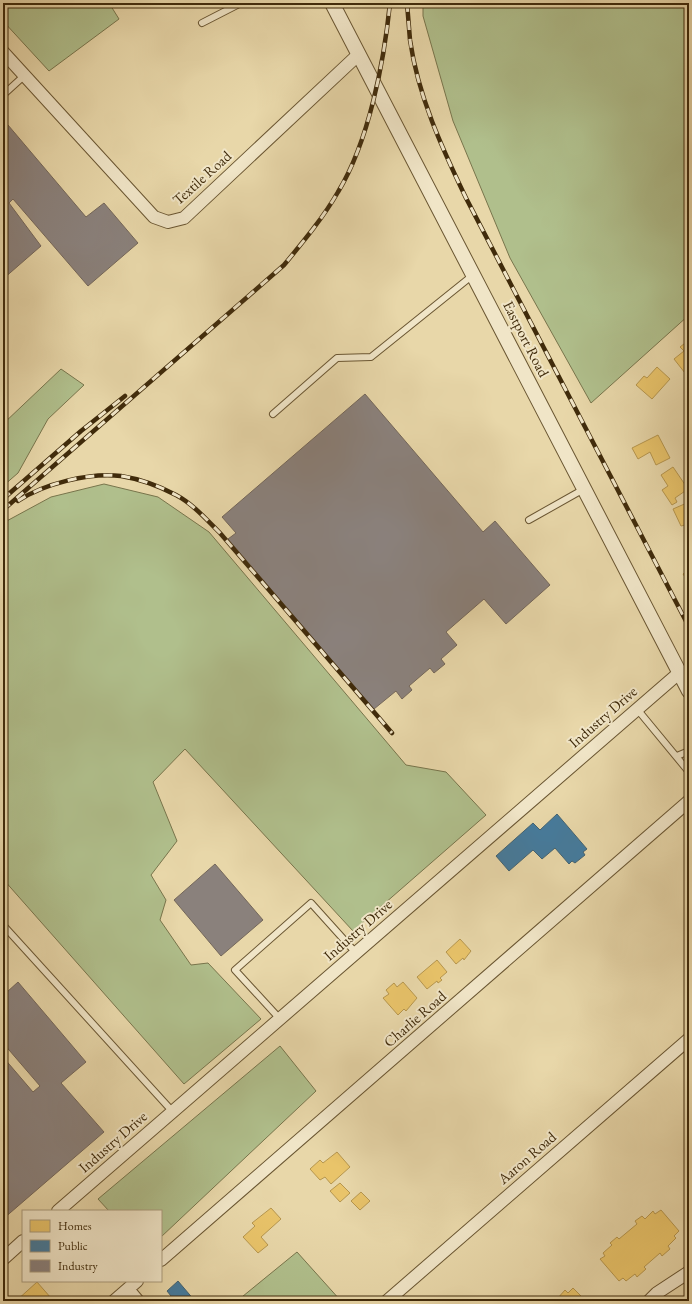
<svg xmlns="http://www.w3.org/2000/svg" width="692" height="1304" font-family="'EB Garamond',serif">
	<rect width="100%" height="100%" fill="#e8d7a9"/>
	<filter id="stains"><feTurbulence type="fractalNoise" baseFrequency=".005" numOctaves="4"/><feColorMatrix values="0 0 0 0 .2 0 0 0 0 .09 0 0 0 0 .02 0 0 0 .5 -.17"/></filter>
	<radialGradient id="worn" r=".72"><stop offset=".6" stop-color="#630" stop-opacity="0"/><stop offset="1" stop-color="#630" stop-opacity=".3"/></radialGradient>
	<!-- green -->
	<path fill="#b0bf8c" stroke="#78754c" d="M3,3H35L37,5L45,3H109L119,19L49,71L3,21Z
		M423,3H689V315L591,403L510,258L453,121L423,16Z
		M61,369L84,385L48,419L18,473L3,486V424Z
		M104,484L158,497L209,532L406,765L446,772L486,815L353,931L185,749L153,782L177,841L151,875L166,900L160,920L191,965L208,963L261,1019L184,1084L3,879V523L51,497Z
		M280,1046L316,1091L161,1237V1211H109L98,1199Z
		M297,1252L341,1301H237Z"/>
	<!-- homes -->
	<path fill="#e9c46a" stroke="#b6964e" d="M689,340V370L685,373L674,359L684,351L680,347Z
		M657,367L670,379L652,399L636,385L644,376L647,378Z
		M658,435L670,458L656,465L650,452L638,459L632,448Z
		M673,467L688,489L675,498L677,502L672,505L662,490L668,486L661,475Z
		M689,502V524L681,526L673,509Z
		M689,570V579L687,580L683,574Z
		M460,939L471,951L464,960L463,958L456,964L446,952Z
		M437,960L447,972L440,978L442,980L438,983L437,981L427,989L417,977Z
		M403,982L417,998L406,1011L404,1009L398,1015L383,998L389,994L386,990L394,983L397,987Z
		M337,1152L350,1167L331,1184L325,1177L320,1180L310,1169L320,1160L323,1163Z
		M340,1183L350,1193L340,1202L330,1191Z
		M361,1192L370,1201L360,1210L351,1201Z
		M271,1208L281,1219L261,1237L268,1245L258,1253L243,1237L255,1226L252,1223Z
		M661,1210L679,1231L674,1236L676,1238L668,1246L670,1249L662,1256L660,1253L644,1267L646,1269L637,1277L635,1274L626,1281L623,1278L619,1281L600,1259L605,1256L603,1253L612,1245L610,1243L617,1237L619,1239L637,1224L635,1221L642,1216L645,1219L653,1211L655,1214Z
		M37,1282L51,1298L47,1301H16Z
		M573,1288L586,1301H551L555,1297L557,1299L565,1290L568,1293Z"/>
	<!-- public -->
	<path fill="#457b9d" stroke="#446371" d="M557,814L587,849L583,852L585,855L575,863L572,861L569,864L555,848L542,859L533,850L509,871L496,856L533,823L540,830Z
		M178,1281L195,1301H175L167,1291Z"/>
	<!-- industry -->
	<path fill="#8a817c" stroke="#74675a" d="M8,125L86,217L104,203L138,243L88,286L13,199L9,203L41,246L3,279V130Z
		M365,394L483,532L495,521L550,585L506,624L484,599L446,632L457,645L441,659L445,664L434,673L430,668L409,686L412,690L402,699L396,691L374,709L228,539L236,533L222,517Z
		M215,864L263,920L221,956L174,900Z
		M18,982L86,1062L61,1083L104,1132L3,1219V1057L33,1092L40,1086L3,1043V987L7,992Z"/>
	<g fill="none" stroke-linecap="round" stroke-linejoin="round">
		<defs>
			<path id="service" d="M202,23L241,3
				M3,95L25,75
				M273,414L337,358L371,357L473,275
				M529,520L584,489
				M637,709L689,772
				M677,756L689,751
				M3,925L173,1112
				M280,1019L235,970L311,903L356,953"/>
			<path id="minor" d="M3,52L154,217L168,222L184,218L359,54
				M58,1211L679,673
				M3,1259L23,1241
				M161,1260L689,801
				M128,1289L138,1301
				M114,1301L137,1281
				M387,1301L689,1039
				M649,1301L657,1293L689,1272"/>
			<path id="tertiary" d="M332,3L689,691"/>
		</defs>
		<!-- service casing -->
		<use href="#service" stroke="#6a5632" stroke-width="8"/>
		<!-- minor casing -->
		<use href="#minor" stroke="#6a5632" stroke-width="14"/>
		<!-- tertiary casing -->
		<use href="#tertiary" stroke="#6a5632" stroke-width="16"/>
		<!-- service -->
		<use href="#service" stroke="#f0e5c7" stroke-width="6"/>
		<!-- minor -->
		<use href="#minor" stroke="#f0e5c7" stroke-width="12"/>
		<!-- tertiary -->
		<use href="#tertiary" stroke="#f0e5c7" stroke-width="14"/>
		<defs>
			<path id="rail" d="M407,3C408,15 409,28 410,40C418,96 442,148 466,198L689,627
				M3,499L81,431L125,396
				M18,501C43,484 90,472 121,476C140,479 159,486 176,495C193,504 207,520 220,533L392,733
				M3,510L284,265C303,242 323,218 338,192C369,141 384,62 390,3"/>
		</defs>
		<!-- rail casing -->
		<use href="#rail" stroke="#402b0b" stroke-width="4.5"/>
		<!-- rail -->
		<use href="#rail" stroke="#f0e5c7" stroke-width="3" stroke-dasharray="9" stroke-linecap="butt"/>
	</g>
	<g text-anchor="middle" stroke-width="4" stroke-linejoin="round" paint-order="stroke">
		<!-- street labels -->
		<g font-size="15" fill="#402b0b" stroke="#f0e5c7">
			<text transform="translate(202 178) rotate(-42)" y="5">Textile Road</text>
			<text transform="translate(526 339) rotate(63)" y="5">Eastport Road</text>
			<text transform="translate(603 717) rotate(-41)" y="5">Industry Drive</text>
			<text transform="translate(358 930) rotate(-41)" y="5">Industry Drive</text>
			<text transform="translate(415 1019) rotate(-41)" y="5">Charlie Road</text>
			<text transform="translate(113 1142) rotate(-41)" y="5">Industry Drive</text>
			<text transform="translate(527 1158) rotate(-41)" y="5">Aaron Road</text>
		</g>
	</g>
	<!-- margin -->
	<rect width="692" height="1304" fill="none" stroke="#e8d7a9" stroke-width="16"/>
	<rect x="4" y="4" width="684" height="1296" fill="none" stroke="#402b0b" stroke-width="2"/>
	<rect x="8" y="8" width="676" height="1288" fill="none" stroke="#402b0b"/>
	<!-- legend -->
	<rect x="22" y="1210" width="140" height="72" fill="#f0e5c7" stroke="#aa9b7c"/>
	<rect x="30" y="1220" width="20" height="12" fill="#e9c46a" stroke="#aa9b7c"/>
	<text x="58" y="1230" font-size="12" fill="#402b0b">Homes</text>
	<rect x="30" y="1240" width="20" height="12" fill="#457b9d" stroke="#aa9b7c"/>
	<text x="58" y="1250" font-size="12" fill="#402b0b">Public</text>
	<rect x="30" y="1260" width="20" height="12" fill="#8a817c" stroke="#aa9b7c"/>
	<text x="58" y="1270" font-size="12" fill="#402b0b">Industry</text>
	<rect width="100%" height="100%" filter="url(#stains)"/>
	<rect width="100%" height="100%" fill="url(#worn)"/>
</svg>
